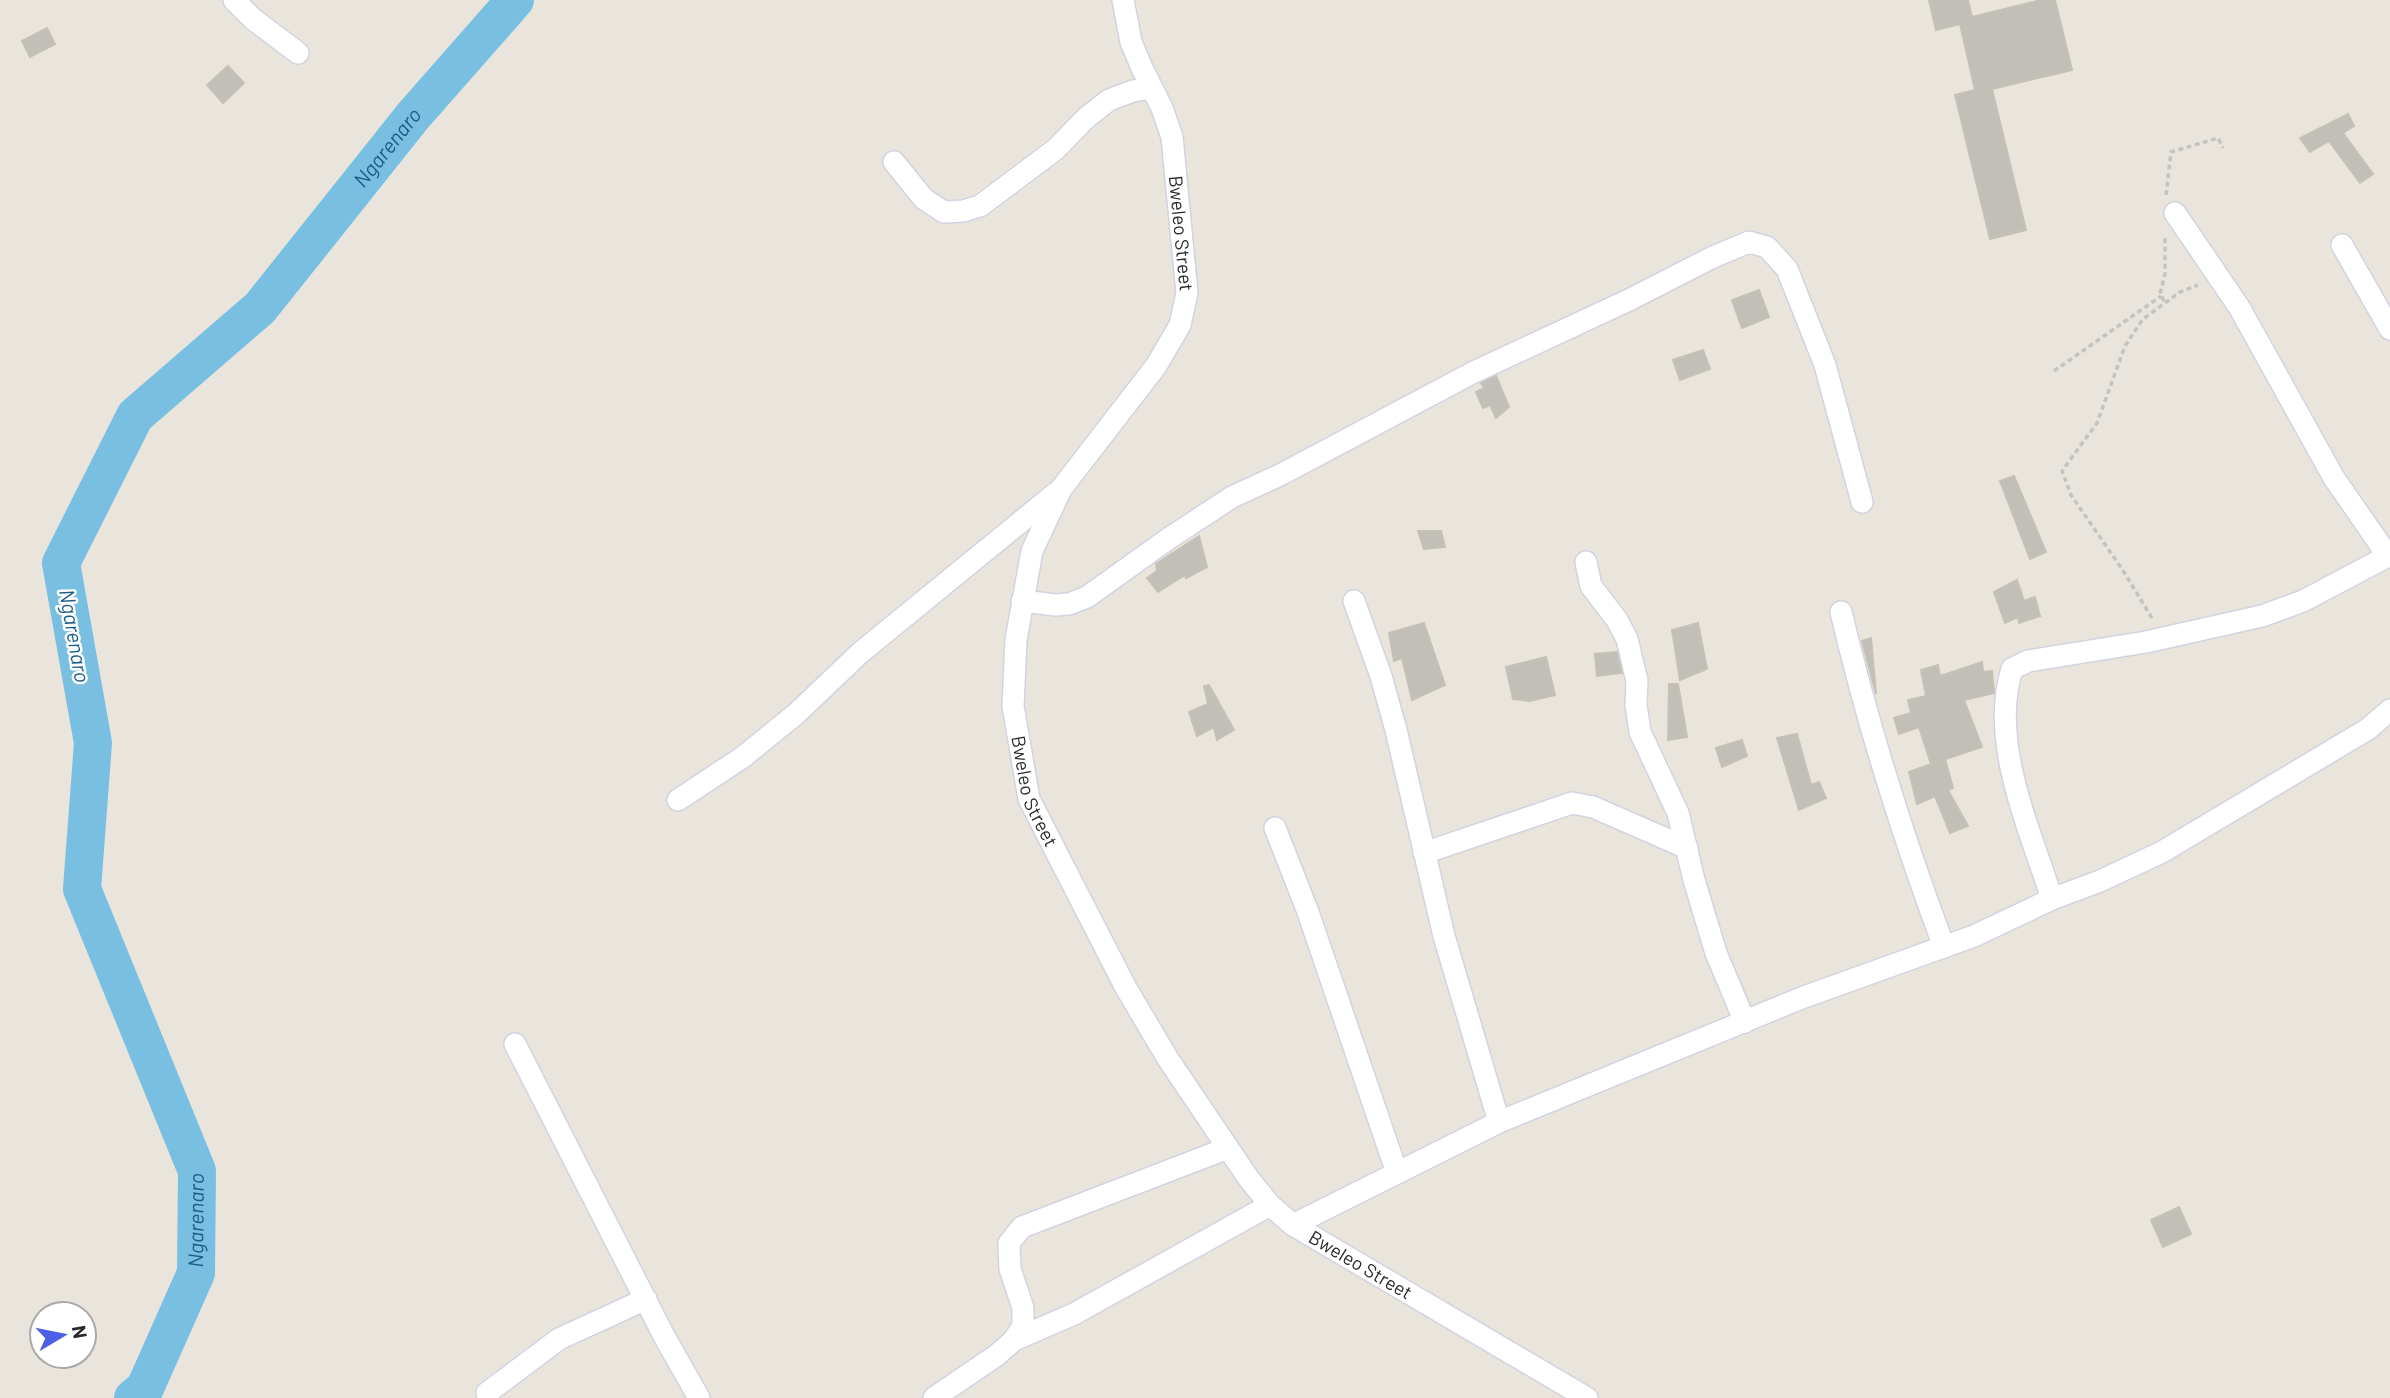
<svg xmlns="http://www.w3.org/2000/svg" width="2390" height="1398" font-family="Barlow,sans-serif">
	<rect width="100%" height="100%" fill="#eae5dc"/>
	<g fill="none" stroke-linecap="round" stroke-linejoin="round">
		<!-- river -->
		<path stroke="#79bfe2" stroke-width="38" id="s1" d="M133,1398L145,1388L196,1273L197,1171L82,889L93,743L61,563L135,416L260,308L413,116L515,0"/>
	</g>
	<!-- building -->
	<path fill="#c2bfb9" stroke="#c5c1b6" stroke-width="2" d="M1929,0H1968L1972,17L2041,0H2055L2072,70L1992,89L2026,230L1990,239L1955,95L1975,90L1960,24L1936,30Z
		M47,28L55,44L30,57L22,41Z
		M228,66L244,83L223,103L207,85Z
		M2348,114L2354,126L2343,133L2373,174L2360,183L2329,141L2310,152L2300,138Z
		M1759,290L1769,317L1742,328L1732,300Z
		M1703,350L1710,369L1680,380L1673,360Z
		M1496,376L1509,407L1496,418L1490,405L1483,408L1476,392L1484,388L1481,383Z
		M2014,476L2046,552L2030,559L2000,481Z
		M1418,531H1441L1445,547L1424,549Z
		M1199,536L1207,567L1186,578L1185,575L1158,592L1147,578L1157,571L1156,564Z
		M2017,580L2024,601L2035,597L2040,616L2019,623L2018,617L2005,623L1994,592Z
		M1424,623L1445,685L1412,700L1402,658L1394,661L1389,633Z
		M1698,623L1707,669L1680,680L1672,630Z
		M1871,638L1872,649L1876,694L1862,641Z
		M1617,652L1622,673L1597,676L1595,654Z
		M1546,657L1555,695L1530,701L1513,699L1506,667Z
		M1982,662L1983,672L1992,671L1994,693L1964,700L1982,747L1931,764L1919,727L1899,734L1894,718L1911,713L1908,700L1926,696L1921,670L1938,665L1940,676Z
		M1669,684H1678L1687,737L1668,740Z
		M1209,685L1234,730L1217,740L1214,727L1197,736L1189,712L1208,704L1204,686Z
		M1797,734L1811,785L1819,782L1826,798L1799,810L1777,738Z
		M1742,740L1747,756L1722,767L1716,748Z
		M1945,759L1953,788L1948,790L1968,826L1950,833L1935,796L1917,804L1909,772Z
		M2179,1207L2191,1234L2163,1247L2151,1220Z"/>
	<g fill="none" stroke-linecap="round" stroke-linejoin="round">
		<defs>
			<g id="minor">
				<path d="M234,0L253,19L298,53"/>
				<path id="s2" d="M1123,0L1131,42L1142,68L1162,108L1172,137L1187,293L1180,325L1156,366L1061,489L1032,551L1016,640L1013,706L1029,799L1126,988L1168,1059L1249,1179L1270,1205L1293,1225L1587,1398"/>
				<path d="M894,162L924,199L944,212L963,211L980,206L1056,149L1086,118L1109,100L1133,91L1151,88"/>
				<path d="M2175,213L2239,307L2334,478L2388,556"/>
				<path d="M2342,245L2390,329"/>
				<path d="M1586,562L1591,586L1617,620L1627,639L1637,681L1636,705L1640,732L1678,813L1694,880L1716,953L1745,1022"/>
				<path d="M1022,601L1056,605L1069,604L1087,597L1168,539L1232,497L1282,474L1472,373L1631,299L1713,257L1749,242L1767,247L1787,269L1825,365L1862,502"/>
				<path d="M1354,601L1381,676L1396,730L1444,936L1499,1122"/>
				<path d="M1841,612C1868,726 1903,837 1944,947"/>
				<path d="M678,800L743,757L796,714L860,653L1056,493"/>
				<path d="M1275,828L1308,912L1397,1173"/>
				<path d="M1424,853L1572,803L1593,807L1687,848"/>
				<path d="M2052,899C2030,829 1989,742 2012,669L2028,661L2146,642L2262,616L2303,601L2390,555"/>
				<path d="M515,1044L664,1336L699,1398"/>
				<path d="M1293,1225L1499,1122L1804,997L1974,936L2052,899L2100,881L2162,852L2368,729L2390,710"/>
				<path d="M1014,1340L1074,1314L1270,1205"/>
				<path d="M487,1393L559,1339L646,1299"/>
				<path d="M934,1398L997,1355L1014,1340L1023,1326V1308L1010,1269L1009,1243L1022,1227L1228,1148"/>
			</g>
		</defs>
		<!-- minor casing -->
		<use href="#minor" stroke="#d2d3e0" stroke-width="24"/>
		<!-- path -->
		<path stroke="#c3c3c3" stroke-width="3.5" stroke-dasharray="5 3.5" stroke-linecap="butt" d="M2166,195L2171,152L2218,138L2223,148
			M2164,301L2160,294L2165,274V237
			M2054,371L2161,296
			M2152,618L2122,569L2071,495L2062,471L2097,423L2125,346L2143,319L2180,292L2198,285"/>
		<!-- minor -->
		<use href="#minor" stroke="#fff" stroke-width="21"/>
	</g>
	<g text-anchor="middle" stroke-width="5" stroke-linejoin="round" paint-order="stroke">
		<!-- street labels -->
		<g font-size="19" fill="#292929" stroke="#fff">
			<text dy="7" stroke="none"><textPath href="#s2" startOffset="243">Bweleo Street</textPath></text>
			<text dy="7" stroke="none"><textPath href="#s2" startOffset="852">Bweleo Street</textPath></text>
			<text dy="7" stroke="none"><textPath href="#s2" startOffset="1440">Bweleo Street</textPath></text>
		</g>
		<!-- water labels -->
		<g font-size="21" font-style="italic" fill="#1a5d8b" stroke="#fff">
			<text dy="7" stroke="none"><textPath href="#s1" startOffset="1412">Ngarenaro</textPath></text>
			<text transform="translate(74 636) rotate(80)" y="7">Ngarenaro</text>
			<text dy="7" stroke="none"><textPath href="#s1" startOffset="194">Ngarenaro</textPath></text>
		</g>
	</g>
	<!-- north arrow -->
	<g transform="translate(63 1335) rotate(80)"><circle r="33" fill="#ffffff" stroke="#a9a9a9" stroke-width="2"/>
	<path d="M0-5L12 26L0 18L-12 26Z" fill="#4c5fe7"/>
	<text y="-10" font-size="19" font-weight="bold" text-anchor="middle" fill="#292929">N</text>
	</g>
</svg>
